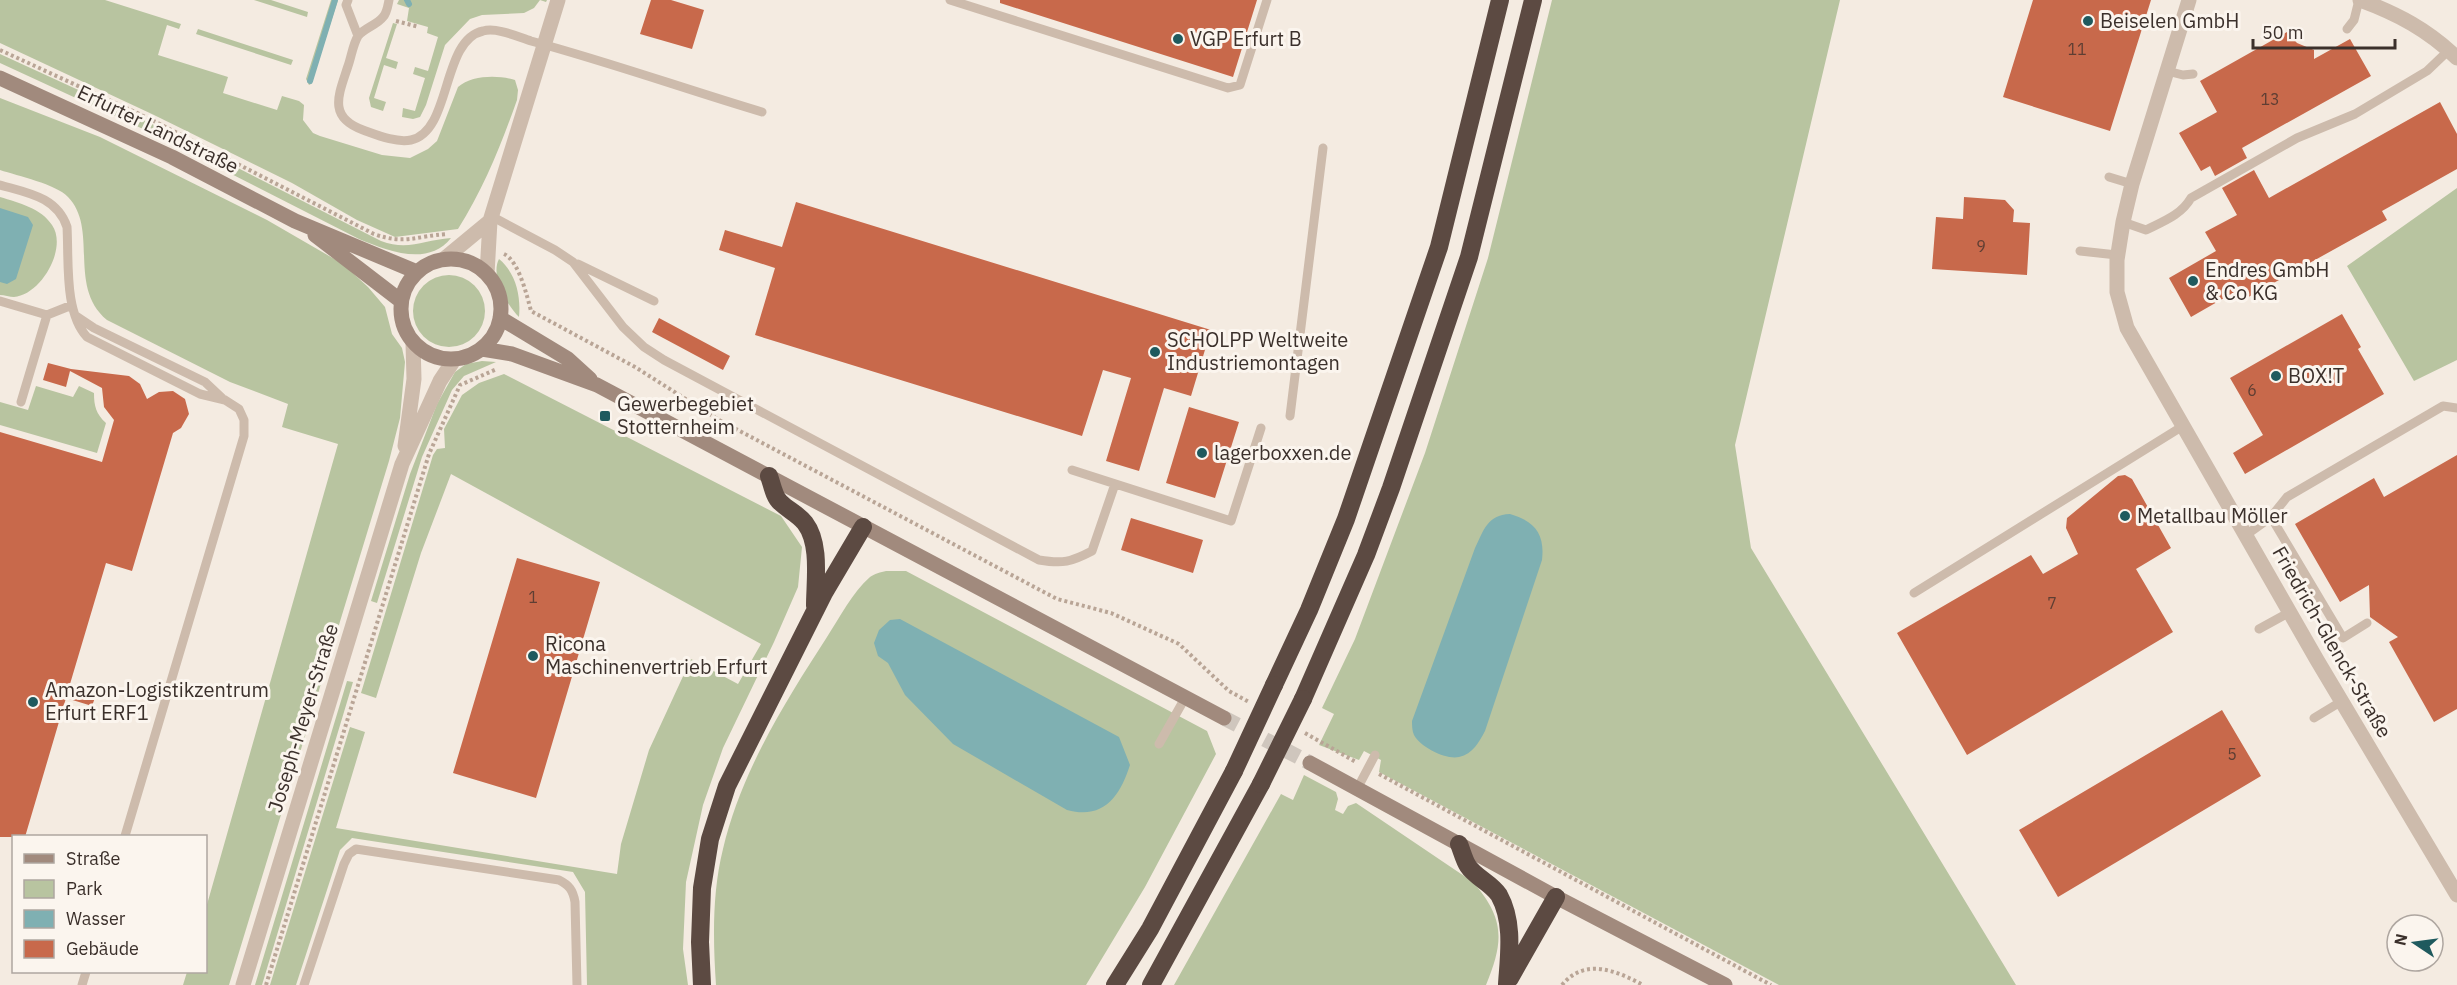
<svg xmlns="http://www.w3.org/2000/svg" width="2457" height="985" font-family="'IBM Plex Sans',sans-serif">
	<rect width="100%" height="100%" fill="#f4ebe1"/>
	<!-- green -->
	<path fill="#b8c4a0" d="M0,0H105L181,24L179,29L167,25L158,55L228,77L223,93L277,110L282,96L299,101L304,105L303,120L313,133L320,136L382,155L410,158L428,149L437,141L458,87C472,75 498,75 515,80L518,90L517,100C501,145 484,188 458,229L395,237L357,220L292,183L154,115L0,43Z
		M254,0H271L308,12L307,17Z
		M331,0H338L311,84L309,85L306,79Z
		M399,0H547L546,2L540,0L534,8L524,13L482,15L470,19L445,45L426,105L420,117L413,119L402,117L403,108L415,111L425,78L413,74L415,67L428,71L438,37L427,33L428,27L407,21L409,8L397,4Z
		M1552,0H1840L1735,445L1751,548L2016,985H1779L1379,772L1381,760L1364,751L1359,760L1319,745L1334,714L1322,708L1355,639L1425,453L1488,258Z
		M393,23L397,24L386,58L398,62L396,69L384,65L374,98L386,102L383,111L371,107L369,98Z
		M198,29L293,60L291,65L196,34Z
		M0,54L146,121L381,241C408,251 424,240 451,238C428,267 388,251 359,239L143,129L0,63Z
		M0,98L100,137L267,220L343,264L368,287L385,307L392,334L402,348L405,362L400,418L389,461L229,985H183L187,972H206V908L338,444L282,427L288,404L230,382L107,320C67,287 99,229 68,197C56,184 18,176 0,170Z
		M2457,188V360L2414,381L2347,266Z
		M0,197C19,203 41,208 52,225C68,248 41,295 14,297C10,297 4,295 0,295Z
		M499,259C516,273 521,296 519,317C507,305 490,276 499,259Z
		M413 311a36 36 0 1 1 72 0a36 36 0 1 1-72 0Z
		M482,361L496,362L464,376L452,390L422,457L377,603L371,601L410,474L437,404L455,372L466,364Z
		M504,374L781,516L802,547L798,587L774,642L723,748L703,805L686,882L683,949L688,985H587L585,892L573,872L352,838L340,850L296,985H270L350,727L365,732L336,828L617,874L621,844L649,750L691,659L738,684L761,644L451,474L421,553L376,698L361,693L433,455L437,449L445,448L444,429L462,395L479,383Z
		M36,386L73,397L79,386L94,393C94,406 96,414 106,423L97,453L0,425V402L28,410Z
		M886,571H906L1207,731L1216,754L1145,887L1086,985H716C713,940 712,893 723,849C741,772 785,702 827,637C840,617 852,593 870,577C874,574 881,572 886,571Z
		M347,681L353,682L262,985H255Z
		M1304,775L1336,792L1338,799L1335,810L1343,814L1348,806L1356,803L1473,882C1505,919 1504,941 1486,985H1174L1281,794L1293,800Z"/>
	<!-- water -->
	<path fill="#7fb0b2" d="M0,208L28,217L33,225L16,279L7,284L0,282Z
		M1510,514C1535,521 1545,534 1542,560L1485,731C1479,742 1473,754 1459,757C1446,760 1420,747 1414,735C1412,731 1412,725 1412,721L1475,548C1484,530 1487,515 1510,514Z
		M900,619L1119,737L1130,765C1120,796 1104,820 1067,810L953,744L905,695L888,663L878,656L874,643L879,630L890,620Z"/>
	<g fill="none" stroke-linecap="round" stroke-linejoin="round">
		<!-- stream -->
		<path stroke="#7fb0b2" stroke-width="6" d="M407,0L409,4
			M310,81L335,0"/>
	</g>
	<!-- building -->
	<path fill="#c8694b" d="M651,0H671L704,10L692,49L640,34Z
		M1000,0H1257L1233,77L1000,3Z
		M2033,0H2151L2110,131L2003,97Z
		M2287,32L2297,43L2314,50V59L2350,39L2371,76L2242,148L2247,158L2215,176L2210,166L2201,171L2179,133L2217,112L2200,81Z
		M2440,102L2457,134V169L2382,211L2387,220L2243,300L2238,290L2191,317L2169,278L2216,251L2205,232L2237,215L2222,188L2254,170L2269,198Z
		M1964,197L2005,200L2014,210L2013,222L2030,223L2027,275L1932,269L1936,217L1963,219Z
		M796,202L1211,330L1191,396L1164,388L1139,471L1106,461L1131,378L1103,370L1082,436L755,335L775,268L719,250L725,230L782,247Z
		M2342,314L2361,347L2358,349L2384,394L2245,474L2233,453L2263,435L2230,378Z
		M659,318L730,356L723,370L652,332Z
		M48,363L71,369L129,376L140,384L147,399L159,392L173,391L185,399L189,414L181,428L173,433L132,571L106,563L70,684L97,692L92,706L66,698L25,837H0V432L102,462L114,420L104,407L102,388L70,371L66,387L43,380Z
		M1189,407L1239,422L1215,498L1166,483Z
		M2457,455V709L2434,722L2389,642L2398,637L2370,617L2369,585L2340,602L2295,524L2374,478L2384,497Z
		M2125,475L2132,479L2171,548L2136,569L2173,632L1967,755L1897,633L2031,555L2043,574L2078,554L2066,528L2067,518L2118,476Z
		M1131,518L1203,540L1193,573L1121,550Z
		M517,558L600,582L536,798L453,773Z
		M2222,710L2261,776L2058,897L2019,830Z"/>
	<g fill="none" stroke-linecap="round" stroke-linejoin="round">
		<!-- secondary-tunnel -->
		<path stroke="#cfc6bd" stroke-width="15" stroke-dasharray="15 8" stroke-linecap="butt" d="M1224,718L1310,763"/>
		<!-- path -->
		<path stroke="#b9a596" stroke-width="4" stroke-dasharray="3 3" stroke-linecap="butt" d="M396,21L419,27
			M0,50L150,119L374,234C405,245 416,236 447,234
			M504,254C519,261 527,296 531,311L635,367L719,420L1057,599L1111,613L1179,644L1229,691L1249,702
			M1305,733L1356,762
			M1379,774L1771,985
			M266,985L429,454L460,385L497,369
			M1562,985C1585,957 1617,971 1643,985"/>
		<!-- service -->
		<path stroke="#cdbbac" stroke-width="9" d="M348,0L346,5L358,36
			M389,0C388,5 387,13 383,17C377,25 364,28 358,36C353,44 351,58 348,66C339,94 327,117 363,130C377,135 396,143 411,140C452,131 441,40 483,31C497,27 518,37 531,41C609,62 685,89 762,112
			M950,0L1228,88L1240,85L1267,0
			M2347,29L2354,20L2359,0
			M2167,71L2183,75L2193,74
			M2109,177L2132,184
			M0,185C28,193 57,197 67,227C69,261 64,312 87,337L200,394L225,400L239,409L244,420V436L125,836
			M491,216L555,250L573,262L623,327L644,347L664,360L1039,560C1063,564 1071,562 1092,551L1115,484
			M2123,222L2146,230C2164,221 2181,215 2191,198L2297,138L2355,114L2427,71L2449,50
			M2080,251L2117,255
			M578,264L654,301
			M0,301L47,315L72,305
			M76,316L94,328L205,382L222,398
			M21,402L47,315
			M1290,416L1323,148
			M1072,470L1231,521L1261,428
			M2271,517L2343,638L2367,623
			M2246,535L2271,517L2287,497L2443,406L2457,408
			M1914,593L2183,426
			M2259,629L2290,612
			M2314,718L2342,701
			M1159,744L1185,698
			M1357,789L1375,755
			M82,985L86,972
			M304,985L344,864L349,854L356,849L559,880C569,885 573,890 575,902L577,985"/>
		<!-- minor -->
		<path stroke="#cdbbac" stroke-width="15" d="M2189,0L2132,184L2123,222L2117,260V292L2127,328L2317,660L2457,895
			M2360,0C2398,14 2428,30 2457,58
			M444,259L490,221
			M487,274L490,221L558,0
			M405,446L414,379L413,343
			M243,985L402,464L440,381L454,360"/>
		<!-- secondary -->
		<path stroke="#a18a7d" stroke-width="15" d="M0,78L172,157L295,221L417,272
			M315,235L401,301
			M401 309a50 50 0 1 1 100 0a50 50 0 1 1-100 0Z
			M500,318L568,359L590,379
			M482,349L512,354L597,385L1224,718
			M1310,763L1556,897L1725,985"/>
		<!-- motorway -->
		<path stroke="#5c4a42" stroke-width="18" d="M769,476C772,484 774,497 780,502C788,510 798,514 805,523C821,544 815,581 815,606
			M1274,685L1309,610L1346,519L1439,247L1500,0
			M1303,699L1366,555L1391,488L1469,257L1533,0
			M1459,844C1462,851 1464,860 1468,866C1475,877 1491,883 1499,895C1514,922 1509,955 1507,984
			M1510,978L1556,897
			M702,985L700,942L702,888L710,839L727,786L824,593L863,527
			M1115,985L1150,929L1234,771
			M1151,985L1261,784"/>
		<!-- motorway-bridge -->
		<path stroke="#5c4a42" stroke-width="18" d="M1234,771L1274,685
			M1261,784L1303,699"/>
	</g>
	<!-- markers -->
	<g fill="#1f5a5e" stroke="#fbf5ee" stroke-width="2">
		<circle cx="2088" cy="21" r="6"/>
		<circle cx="1178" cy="39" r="6"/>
		<circle cx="2193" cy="281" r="6"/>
		<circle cx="1155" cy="352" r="6"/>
		<circle cx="2276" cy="376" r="6"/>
		<rect x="599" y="410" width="12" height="12" rx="3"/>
		<circle cx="1202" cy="453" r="6"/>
		<circle cx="2125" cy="516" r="6"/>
		<circle cx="533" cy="656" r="6"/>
		<circle cx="33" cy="702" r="6"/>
	</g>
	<g text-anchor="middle" stroke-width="6" stroke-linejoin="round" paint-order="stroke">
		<!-- number labels -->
		<g font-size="16" fill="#5e3e33">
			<text x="2077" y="55">11</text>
			<text x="2270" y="105">13</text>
			<text x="1981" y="252">9</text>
			<text x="2252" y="396">6</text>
			<text x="533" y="603">1</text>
			<text x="2052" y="609">7</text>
			<text x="2232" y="760">5</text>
		</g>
		<!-- poi labels -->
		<g font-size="20" fill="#3b302b" stroke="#fbf5ee" text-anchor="start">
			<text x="2100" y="28">Beiselen GmbH</text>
			<text x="1190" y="46">VGP Erfurt B</text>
			<text x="2205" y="277">Endres GmbH<tspan x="2205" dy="23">&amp; Co KG</tspan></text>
			<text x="1167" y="347">SCHOLPP Weltweite<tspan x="1167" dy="23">Industriemontagen</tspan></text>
			<text x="2288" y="383">BOX!T</text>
			<text x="617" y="411">Gewerbegebiet<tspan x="617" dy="23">Stotternheim</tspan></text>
			<text x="1214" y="460">lagerboxxen.de</text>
			<text x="2137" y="523">Metallbau Möller</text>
			<text x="545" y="651">Ricona<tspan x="545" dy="23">Maschinenvertrieb Erfurt</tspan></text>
			<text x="45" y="697">Amazon-Logistikzentrum<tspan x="45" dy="23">Erfurt ERF1</tspan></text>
		</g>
		<!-- street labels -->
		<g font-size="20" fill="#3b302b" stroke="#fbf5ee">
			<text transform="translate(158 129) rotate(26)" y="7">Erfurter Landstraße</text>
			<text transform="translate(2332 642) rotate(60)" y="7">Friedrich-Glenck-Straße</text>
			<text transform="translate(303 718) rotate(-73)" y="7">Joseph-Meyer-Straße</text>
		</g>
	</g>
	<!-- legend -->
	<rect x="12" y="835" width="195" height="138" fill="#fbf5ee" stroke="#aea6a0" stroke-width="1.5"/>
	<rect x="24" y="854" width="30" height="9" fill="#a18a7d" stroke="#aea6a0" stroke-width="1.5"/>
	<text x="66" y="865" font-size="18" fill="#3b302b">Straße</text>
	<rect x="24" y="880" width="30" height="18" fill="#b8c4a0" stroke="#aea6a0" stroke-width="1.5"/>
	<text x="66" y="895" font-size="18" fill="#3b302b">Park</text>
	<rect x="24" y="910" width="30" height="18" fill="#7fb0b2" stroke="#aea6a0" stroke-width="1.5"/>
	<text x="66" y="925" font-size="18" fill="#3b302b">Wasser</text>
	<rect x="24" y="940" width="30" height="18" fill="#c8694b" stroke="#aea6a0" stroke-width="1.5"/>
	<text x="66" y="955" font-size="18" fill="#3b302b">Gebäude</text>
	<!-- north arrow -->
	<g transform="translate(2415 943) rotate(283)"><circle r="28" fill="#fbf5ee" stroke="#aea6a0" stroke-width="1.5"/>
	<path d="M0-4.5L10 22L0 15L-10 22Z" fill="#1f5a5e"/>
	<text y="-9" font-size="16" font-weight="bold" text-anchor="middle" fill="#3b302b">N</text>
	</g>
	<!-- scale -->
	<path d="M2253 39v9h142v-9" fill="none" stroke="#3b302b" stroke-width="3"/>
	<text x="2262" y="39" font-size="18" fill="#3b302b" stroke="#fbf5ee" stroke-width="4.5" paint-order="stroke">50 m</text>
</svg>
